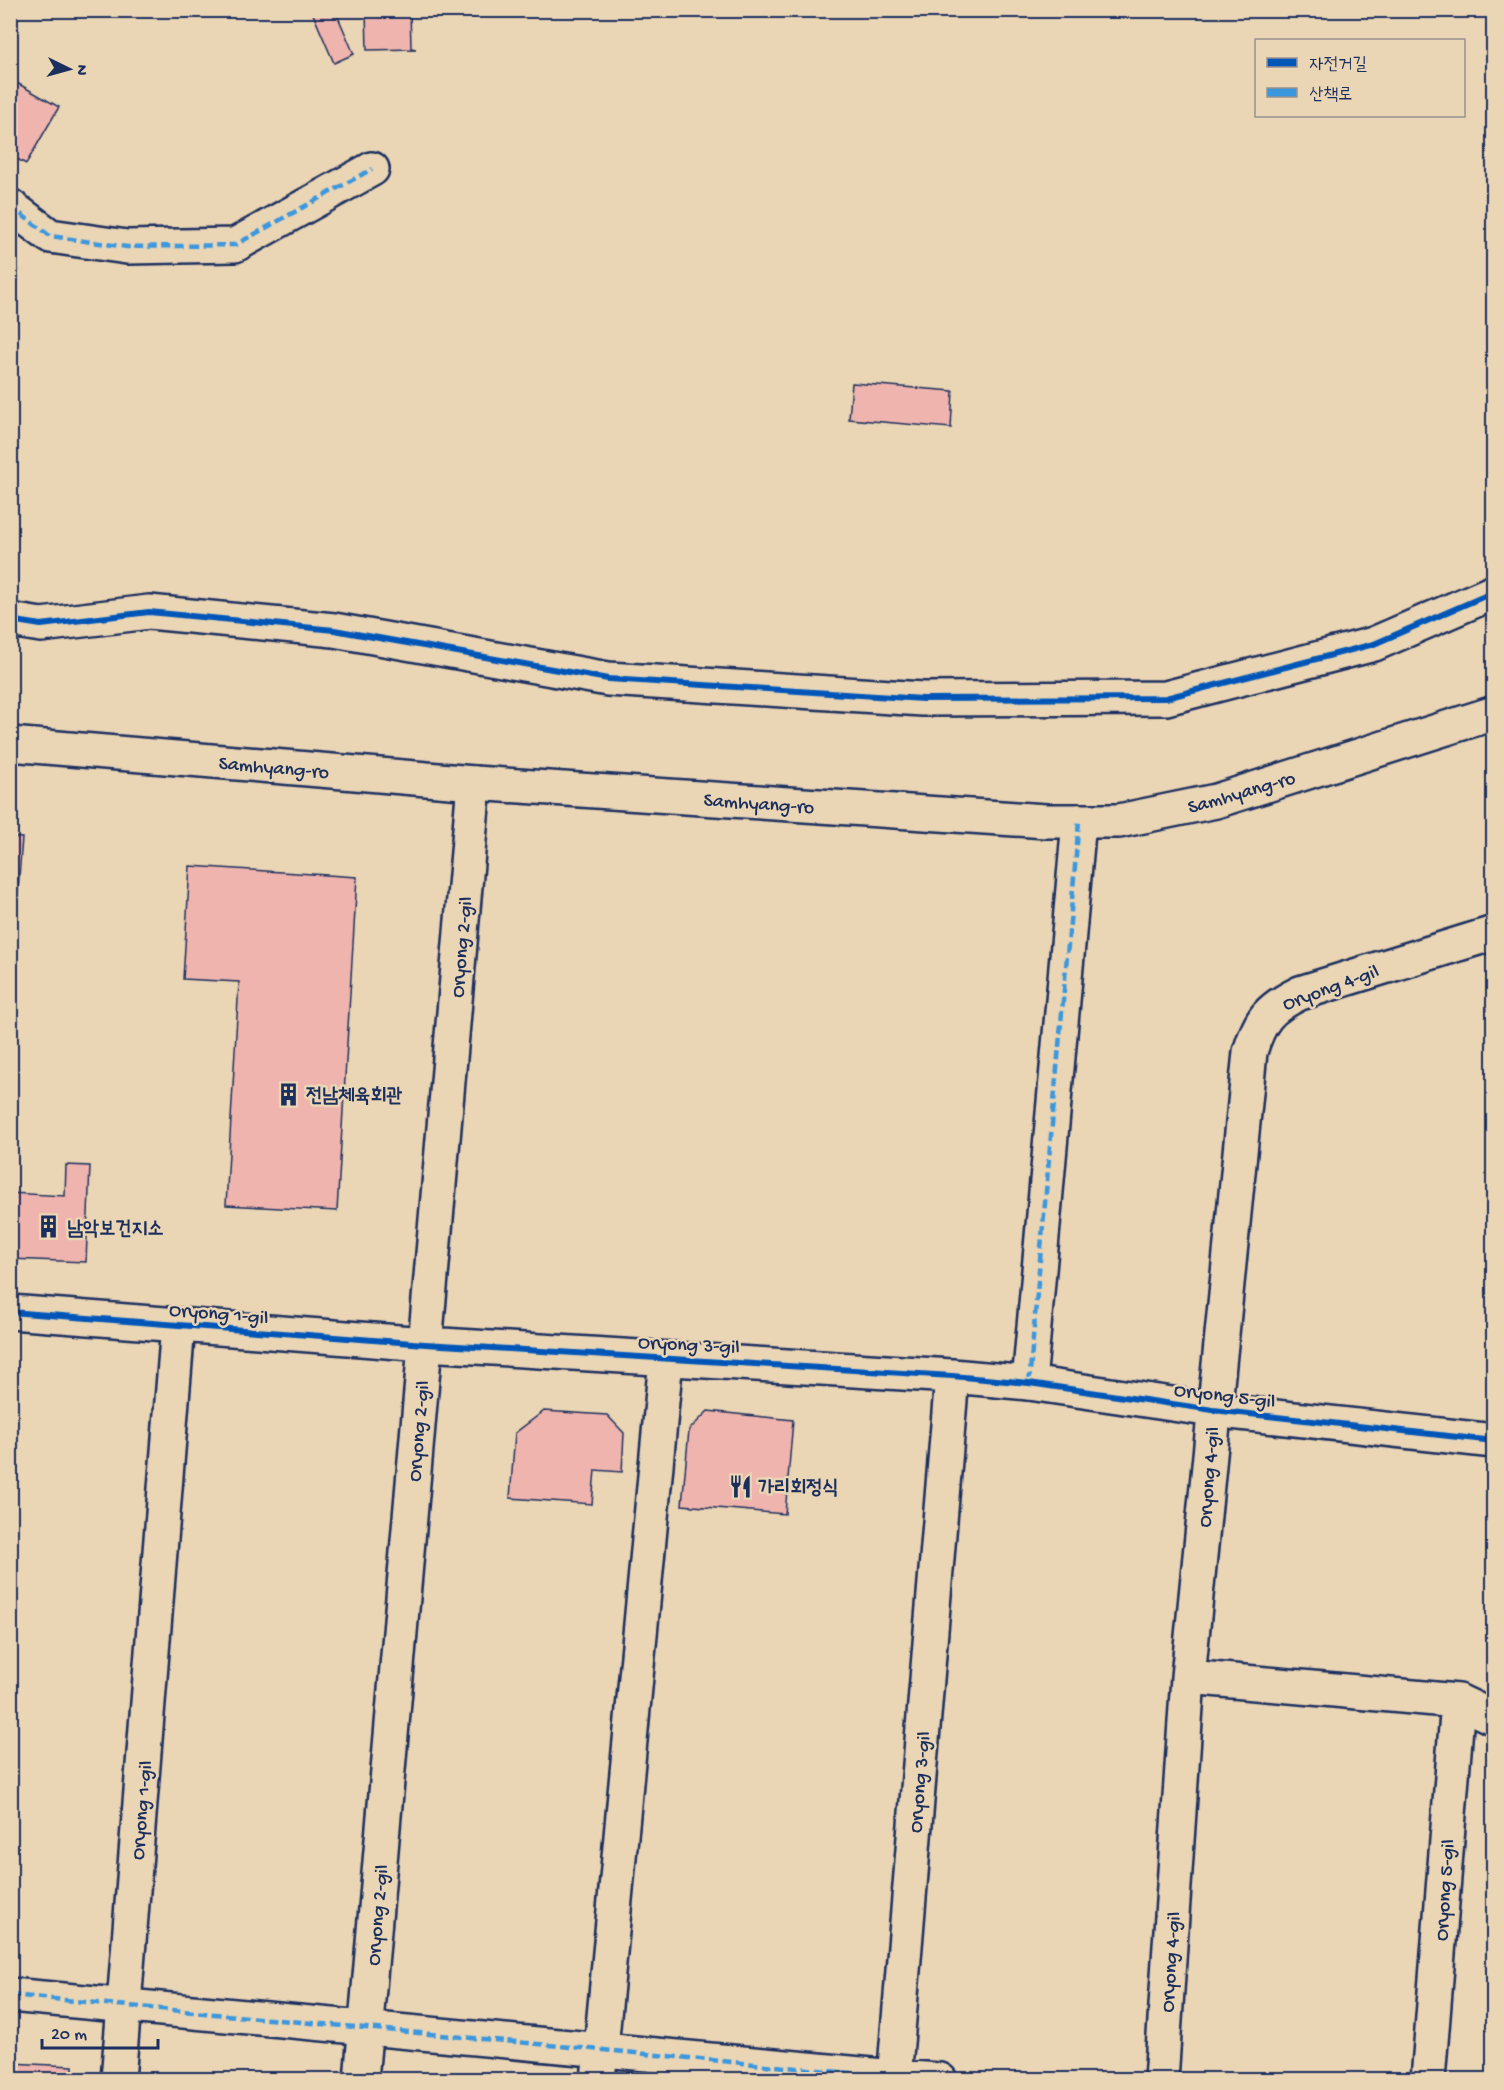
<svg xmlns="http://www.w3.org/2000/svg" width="1504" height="2090" font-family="'Gochi Hand','Poor Story',sans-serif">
	<rect width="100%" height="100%" fill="#ead5b4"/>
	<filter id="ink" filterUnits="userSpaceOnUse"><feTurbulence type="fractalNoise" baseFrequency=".0167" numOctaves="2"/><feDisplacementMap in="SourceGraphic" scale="12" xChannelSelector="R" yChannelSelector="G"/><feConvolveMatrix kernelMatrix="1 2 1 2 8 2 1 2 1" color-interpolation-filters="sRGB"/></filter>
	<g filter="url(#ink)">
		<!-- building -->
		<path fill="#efb4ad" stroke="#1b2f5e" stroke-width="1.5" d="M321,10H335L354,54L334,63L313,14Z
			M366,10H410L411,48L416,49L367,50Z
			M10,79L59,107L26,164L10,155Z
			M10,256L19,270L10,275Z
			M10,313L17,321L10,326Z
			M852,383L953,391L951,428L849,419Z
			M10,837L22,838L10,997Z
			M190,866L357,877L337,1211L226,1205L239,982L183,979Z
			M66,1165L90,1166L86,1262L10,1259V1193L65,1196Z
			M544,1411L607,1415L624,1433L622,1472L595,1470L592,1504L510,1498L515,1433Z
			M708,1411L793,1420L785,1514L682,1505L689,1430Z
			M10,2063L73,2066V2080H10Z"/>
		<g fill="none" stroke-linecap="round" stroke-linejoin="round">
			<defs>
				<path id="pedestrian" d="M1029,1383L1079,821
					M10,1995L894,2077"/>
				<path id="minor" d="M10,206L50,236L127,247L235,245L372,169
					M10,620L41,625L149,612L334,630L608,679L923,699L1166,698L1374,644L1494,592
					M10,1312L425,1344L952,1376L1029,1383L1213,1410L1494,1441
					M1188,1677L1458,1701L1494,1718
					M894,2077L940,2080
					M118,2080L178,1325
					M361,2080L474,783
					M598,2080L666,1359
					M894,2080L952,1376
					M1161,2080L1188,1677L1250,1052C1260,1019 1269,1008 1300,993L1494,933
					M1428,2080L1458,1701"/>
				<path id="tertiary" d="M10,744L474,783L1046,821H1119L1216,801L1494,713"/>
			</defs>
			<!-- pedestrian casing -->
			<use href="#pedestrian" stroke="#1b2f5e" stroke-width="38"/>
			<!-- minor casing -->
			<use href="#minor" stroke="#1b2f5e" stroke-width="38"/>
			<!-- tertiary casing -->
			<use href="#tertiary" stroke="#1b2f5e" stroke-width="38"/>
			<!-- pedestrian -->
			<use href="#pedestrian" stroke="#ead5b4" stroke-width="33"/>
			<!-- minor -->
			<use href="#minor" stroke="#ead5b4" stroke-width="33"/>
			<!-- tertiary -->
			<use href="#tertiary" stroke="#ead5b4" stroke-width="33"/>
			<!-- quiet -->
			<path stroke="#3a97de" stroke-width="4.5" stroke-dasharray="9 4.5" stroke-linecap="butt" d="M10,206L50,236L127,247L235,245L372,169
				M1029,1383L1079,821
				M10,1995L894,2077"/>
			<defs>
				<path id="cycleway" d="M10,620L41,625L149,612L334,630L608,679L923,699L1166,698L1374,644L1494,592
					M10,1312L425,1344L952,1376L1029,1383L1213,1410L1494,1441"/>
			</defs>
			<!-- cycleway casing -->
			<use href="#cycleway" stroke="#ead5b4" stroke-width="10"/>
			<!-- cycleway -->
			<use href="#cycleway" stroke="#0057b8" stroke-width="6"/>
		</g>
	</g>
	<!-- icons -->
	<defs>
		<symbol id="building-bare" viewBox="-9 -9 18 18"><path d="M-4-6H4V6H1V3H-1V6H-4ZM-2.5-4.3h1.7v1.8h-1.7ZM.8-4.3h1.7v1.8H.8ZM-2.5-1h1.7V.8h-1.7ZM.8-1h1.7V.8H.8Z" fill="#1b2f5e" stroke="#ead5b4" stroke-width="2.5" paint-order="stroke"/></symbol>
		<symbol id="restaurant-bare" viewBox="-9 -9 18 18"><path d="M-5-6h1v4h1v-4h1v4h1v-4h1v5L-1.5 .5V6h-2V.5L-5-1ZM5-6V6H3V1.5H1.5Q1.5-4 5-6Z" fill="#1b2f5e" stroke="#ead5b4" stroke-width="2.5" paint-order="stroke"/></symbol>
	</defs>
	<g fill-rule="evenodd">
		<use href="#building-bare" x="272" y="1078" width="33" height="33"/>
		<use href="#building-bare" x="32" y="1210" width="33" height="33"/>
		<use href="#restaurant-bare" x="724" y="1470" width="33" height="33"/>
	</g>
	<g text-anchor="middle" stroke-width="5" stroke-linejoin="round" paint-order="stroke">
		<!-- street labels -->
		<g font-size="20" fill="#1b2f5e" stroke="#ead5b4">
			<text transform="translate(274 766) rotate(5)" y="7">Samhyang-ro</text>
			<text transform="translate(1241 791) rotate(-16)" y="7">Samhyang-ro</text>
			<text transform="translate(759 802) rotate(4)" y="7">Samhyang-ro</text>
			<text transform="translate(460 947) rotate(-85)" y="7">Oryong 2-gil</text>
			<text transform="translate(1330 986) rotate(-20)" y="7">Oryong 4-gil</text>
			<text transform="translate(219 1312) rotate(5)" y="7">Oryong 1-gil</text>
			<text transform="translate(689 1343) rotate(3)" y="7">Oryong 3-gil</text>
			<text transform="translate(1225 1394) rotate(7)" y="7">Oryong 5-gil</text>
			<text transform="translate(417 1431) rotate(-85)" y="7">Oryong 2-gil</text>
			<text transform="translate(1207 1477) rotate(-85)" y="7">Oryong 4-gil</text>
			<text transform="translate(918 1782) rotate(-85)" y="7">Oryong 3-gil</text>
			<text transform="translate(140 1810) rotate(-85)" y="7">Oryong 1-gil</text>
			<text transform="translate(1443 1890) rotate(-86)" y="7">Oryong 5-gil</text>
			<text transform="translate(376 1915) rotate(-85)" y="7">Oryong 2-gil</text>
			<text transform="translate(1169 1962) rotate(-86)" y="7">Oryong 4-gil</text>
		</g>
		<!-- poi labels -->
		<g font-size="20" font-weight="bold" fill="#1b2f5e" stroke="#ead5b4" text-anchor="start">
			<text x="306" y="1101">전남체육회관</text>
			<text x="67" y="1234">남악보건지소</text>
			<text x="758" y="1493">가리회정식</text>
		</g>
	</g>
	<!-- margin -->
	<rect width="1504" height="2090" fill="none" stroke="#ead5b4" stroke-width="36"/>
	<rect x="18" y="18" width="1468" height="2054" fill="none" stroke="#1b2f5e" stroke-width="2" filter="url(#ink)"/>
	<!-- legend -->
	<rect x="1255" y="39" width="210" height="78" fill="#ead5b4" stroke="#979392" stroke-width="1.5"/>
	<rect x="1267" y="58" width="30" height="9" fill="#0057b8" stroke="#979392" stroke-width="1.5"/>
	<text x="1309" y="69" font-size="18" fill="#1b2f5e">자전거길</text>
	<rect x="1267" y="88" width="30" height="9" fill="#3a97de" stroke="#979392" stroke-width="1.5"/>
	<text x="1309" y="99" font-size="18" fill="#1b2f5e">산책로</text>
	<!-- north arrow -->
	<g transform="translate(69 69) rotate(95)" stroke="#ead5b4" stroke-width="4.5" paint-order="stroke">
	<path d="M0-4.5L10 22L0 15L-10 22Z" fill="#1b2f5e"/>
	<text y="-9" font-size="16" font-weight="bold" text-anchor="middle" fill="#1b2f5e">N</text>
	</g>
	<!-- scale -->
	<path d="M42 2039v9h116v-9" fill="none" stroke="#1b2f5e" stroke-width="3"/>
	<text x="51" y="2039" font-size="18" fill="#1b2f5e" stroke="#ead5b4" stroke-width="4.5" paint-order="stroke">20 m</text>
</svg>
